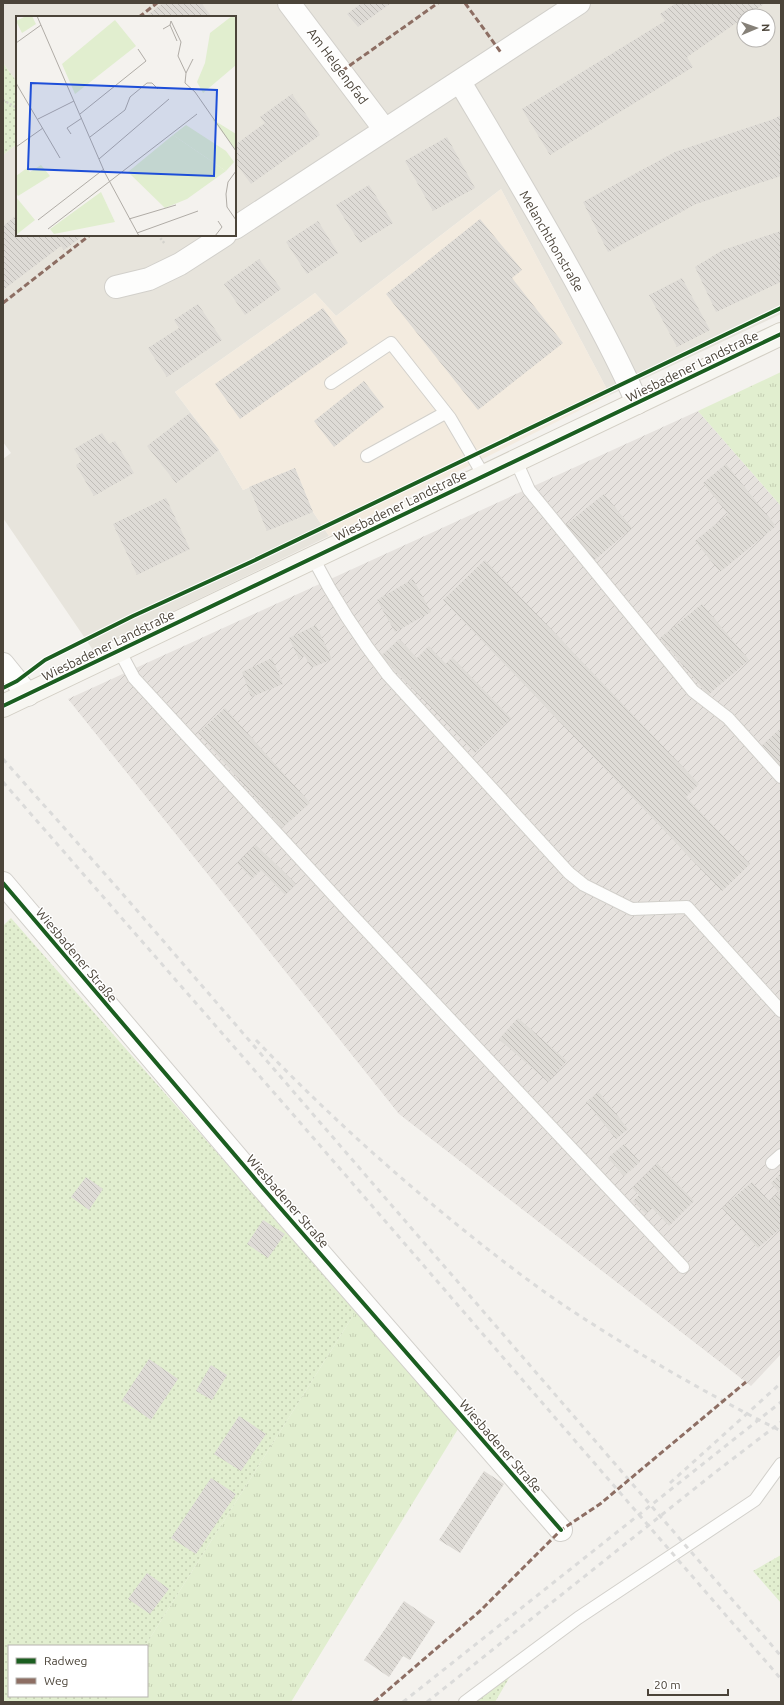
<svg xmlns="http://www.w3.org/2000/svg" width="784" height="1705" font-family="Ubuntu,sans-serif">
	<defs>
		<pattern id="industrial-furrows" width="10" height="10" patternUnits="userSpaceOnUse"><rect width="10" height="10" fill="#e6e2de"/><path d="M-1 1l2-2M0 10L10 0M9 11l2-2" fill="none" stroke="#c7c3bf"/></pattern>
		<pattern id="grass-tufts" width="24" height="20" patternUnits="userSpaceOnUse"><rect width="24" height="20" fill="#e1eecf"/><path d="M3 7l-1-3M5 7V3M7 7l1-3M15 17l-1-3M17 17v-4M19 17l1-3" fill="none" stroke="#c3cdb2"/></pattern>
		<pattern id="park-dots" width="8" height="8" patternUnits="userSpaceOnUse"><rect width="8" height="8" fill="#e1eecf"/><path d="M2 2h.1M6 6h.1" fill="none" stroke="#c3cdb2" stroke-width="1.8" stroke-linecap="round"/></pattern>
		<pattern id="building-back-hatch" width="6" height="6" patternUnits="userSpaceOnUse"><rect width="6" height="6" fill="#dedbd6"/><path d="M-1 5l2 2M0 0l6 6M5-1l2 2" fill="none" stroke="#c0bdb8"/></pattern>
	</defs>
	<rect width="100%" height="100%" fill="#f4f2ee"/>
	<!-- residential -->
	<path fill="#e7e4dc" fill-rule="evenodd" d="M3,3H781V314L610,395L501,189L336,316L315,293L175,392L219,450L243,490L295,468L313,512L329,536L93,650L3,518V459L11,453L3,442V155L17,144V235H235V17H17V82L3,63ZM744,16H768V40H744Z"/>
	<!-- commercial -->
	<path fill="#f3ebdf" d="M501,189L610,395L329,536L313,512L295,468L243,490L219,450L175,392L315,293L336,316Z"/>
	<!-- industrial -->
	<path fill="url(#industrial-furrows)" d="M698,411L781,506V1354L751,1386L399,1114L68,699Z"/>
	<!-- grass -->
	<path fill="url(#grass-tufts)" d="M781,372V506L698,411Z
		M356,1311L458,1429L291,1702H110L114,1696H147V1646H145Z"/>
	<!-- park -->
	<path fill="url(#park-dots)" d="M3,63L17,82V144L3,155Z
		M11,918L356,1311L145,1646H9V1696H114L110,1702H3V926Z
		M781,1555V1603L753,1571Z
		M515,1668L495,1702H472Z"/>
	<!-- building -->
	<path fill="url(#building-back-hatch)" d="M163,3H201L212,17H145Z
		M362,3H391L358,27L347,14Z
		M676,3H765L687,57L693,67L550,155L522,109L665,21L660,14Z
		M292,94L320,135L251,184L235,162V145L265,123L260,117Z
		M781,115V176L696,204L608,252L583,202L675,152L774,119Z
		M447,137L475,188L433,211L405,161Z
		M369,185L393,223L360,243L336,205Z
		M17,215V235H84L64,250L61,246L3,290V226Z
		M480,219L522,270L512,278L563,343L478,410L386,294Z
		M318,221L338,253L307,274L286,242Z
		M781,231V282L716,312L695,267L723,250Z
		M259,259L281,289L245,315L224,284Z
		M682,278L710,330L677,347L649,295Z
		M198,304L222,340L167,377L148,348L179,328L174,320Z
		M323,308L348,343L240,419L215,384Z
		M364,381L384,407L334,447L314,421Z
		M190,413L219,450L176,483L147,446Z
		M102,433L109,444L115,441L134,473L94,496L76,465L82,461L74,449Z
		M726,464L776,526L720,572L695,541L728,514L703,483Z
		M295,468L313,512L267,531L249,487Z
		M604,494L632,528L591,563L562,528Z
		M166,498L190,549L137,575L113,524Z
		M485,560L699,784L686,797L750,864L722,891L443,600Z
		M413,579L431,612L395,632L377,600Z
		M702,604L749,660L708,695L660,638Z
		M316,625L332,659L311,668L305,656L299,659L289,638Z
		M399,639L417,658L429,646L446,664L452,657L511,718L475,753L381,656Z
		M272,658L283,684L251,697L242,672Z
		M225,708L310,803L282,828L198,733Z
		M781,728V771L760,747Z
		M256,845L296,884L285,895L261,870L252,879L237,863Z
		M518,1018L567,1061L548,1082L499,1039Z
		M599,1092L628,1129L616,1139L586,1102Z
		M624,1144L640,1162L624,1176L608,1158Z
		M657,1163L694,1201L669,1226L652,1208L646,1214L633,1201L639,1195L632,1188Z
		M781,1173V1195L771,1183Z
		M86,1177L103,1189L89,1210L71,1197Z
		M752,1182L769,1201L778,1193L781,1197V1228L758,1248L722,1208Z
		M263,1220L285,1234L268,1258L247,1244Z
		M149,1359L178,1379L151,1420L122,1400Z
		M211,1365L227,1375L212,1400L196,1391Z
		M239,1416L266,1434L241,1471L214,1454Z
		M484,1471L504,1484L460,1553L439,1540Z
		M211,1478L236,1494L196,1554L171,1538Z
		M147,1573L169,1589L150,1614L128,1599Z
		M404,1601L435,1622L410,1660L403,1656L389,1677L364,1660Z"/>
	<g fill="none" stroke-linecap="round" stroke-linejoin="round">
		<defs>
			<path id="service" d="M331,383L391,343L450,418L484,476
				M367,456L445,413
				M516,461L529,490L693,691L728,718L781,777
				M313,558C334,599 360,639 388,675L569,873L584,885L632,909L687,907L781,1011
				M119,650L134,678L351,914L683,1267
				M772,1163L781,1155
				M465,1702L578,1618L755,1500L781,1464"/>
			<path id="minor" d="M289,3L385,130
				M460,82C501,151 542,219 580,289C600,327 621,364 637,403
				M235,228L579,3
				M116,287L149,279L180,264L225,235
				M3,664L28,695
				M3,883L262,1187L561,1530"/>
			<path id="secondary" d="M3,706L781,334"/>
		</defs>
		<!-- service casing -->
		<use href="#service" stroke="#d2d0cb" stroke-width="14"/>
		<!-- minor casing -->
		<use href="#minor" stroke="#d2d0cb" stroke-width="24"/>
		<!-- secondary casing -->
		<use href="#secondary" stroke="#d3cfc5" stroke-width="24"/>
		<!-- path -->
		<path stroke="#d3d2cc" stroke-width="2.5" stroke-dasharray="2 2" stroke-linecap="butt" d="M3,100L17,108
			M158,235L165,244"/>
		<!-- service -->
		<use href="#service" stroke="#fdfdfc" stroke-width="12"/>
		<!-- minor -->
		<use href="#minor" stroke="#fdfdfc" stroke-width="22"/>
		<!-- secondary -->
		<use href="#secondary" stroke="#f7f6f1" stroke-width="22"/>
		<!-- rail -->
		<path stroke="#dbdbda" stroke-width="3" stroke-dasharray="5 5" stroke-linecap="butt" d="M3,759L121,892L781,1656
			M3,782L297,1119L781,1679
			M256,1040C323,1110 395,1175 471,1236C505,1263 540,1290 577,1314C643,1357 711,1396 781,1431
			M670,1483L781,1383
			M403,1702L781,1402
			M427,1702L713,1474L781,1422"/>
		<!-- quiet -->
		<path stroke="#8d6e63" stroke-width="3" stroke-dasharray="6 3" stroke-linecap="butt" d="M465,3L502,54
			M139,17L157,3
			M342,71L438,3
			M3,303L90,235
			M374,1702L480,1611L561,1530L600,1504L746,1382"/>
		<defs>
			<path id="cycleway" d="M3,688L17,681L45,660L133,616L251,562L781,308
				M3,706L781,334
				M3,883L262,1187L561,1530"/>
		</defs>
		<!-- cycleway casing -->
		<use href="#cycleway" stroke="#fff" stroke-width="6"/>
		<!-- cycleway -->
		<use href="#cycleway" stroke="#1b5e20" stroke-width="4"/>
	</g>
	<g text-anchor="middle" stroke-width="3" stroke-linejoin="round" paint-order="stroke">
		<!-- street labels -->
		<g font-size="13" fill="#4b4439" stroke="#fff">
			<text transform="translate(338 66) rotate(53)" y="5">Am Helgenpfad</text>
			<text transform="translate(552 241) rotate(60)" y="5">Melanchthonstraße</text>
			<text transform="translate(692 366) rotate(-26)" y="5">Wiesbadener Landstraße</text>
			<text transform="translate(400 505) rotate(-26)" y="5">Wiesbadener Landstraße</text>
			<text transform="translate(108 645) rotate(-26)" y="5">Wiesbadener Landstraße</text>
			<text transform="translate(77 955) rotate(50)" y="5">Wiesbadener Straße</text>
			<text transform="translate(288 1201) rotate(49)" y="5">Wiesbadener Straße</text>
			<text transform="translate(501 1446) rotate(49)" y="5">Wiesbadener Straße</text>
		</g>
	</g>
	<!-- overview -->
	<g transform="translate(16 16)">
		<rect width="220" height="220" fill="#f4f2ee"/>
		<path d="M99,4L120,30L59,78L46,48ZM170,109L210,135L218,146L210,155L157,119Z" fill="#e1eecf"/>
		<path d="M10,0H16L20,8L6,17L0,5ZM216,0H220V49L187,77L181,66L189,47L194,17ZM196,103L220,118V134ZM157,119L210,155L171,183L149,192L112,156ZM25,149L34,160L2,180L0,177V160L11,152L14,156ZM85,176L99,206L38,218L34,213Z" fill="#e1eecf"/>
		<path d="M0,181L19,204L0,219Z" fill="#e1eecf"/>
		<path fill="none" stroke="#b0aca6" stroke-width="1" d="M21,0L89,157L123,220M154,9L161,25M147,13L154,9L155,5L165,26L162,40L170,57M0,27L25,9M177,43L170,57L169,67L179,76L220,135M0,67L44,142M64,98L130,45L122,33M22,103L58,85M55,118L51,112L66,102M74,121L109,94L114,81L131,67H136L142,73M0,131L27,112M83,143L153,83M220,155L212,166L210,178L211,191L220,204M113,203L160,189M22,204L88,153M32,213L181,98M121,217L182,195M199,220L206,211L202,205"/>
		<path fill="#1d4ed8" fill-opacity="0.15" stroke="#1d4ed8" stroke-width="2" d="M15,67L201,74L198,160L12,153Z"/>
		<rect width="220" height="220" fill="none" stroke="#4b4439" stroke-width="2"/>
	</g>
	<!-- border -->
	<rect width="784" height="1705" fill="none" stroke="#4b4439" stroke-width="8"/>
	<!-- legend -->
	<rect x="8" y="1645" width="140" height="52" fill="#ffffff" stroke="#b7b4b0"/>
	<rect x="16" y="1658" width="20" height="6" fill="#1b5e20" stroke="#b7b4b0"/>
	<text x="44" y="1665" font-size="12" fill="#4b4439">Radweg</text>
	<rect x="16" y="1678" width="20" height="6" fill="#8d6e63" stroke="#b7b4b0"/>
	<text x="44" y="1685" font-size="12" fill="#4b4439">Weg</text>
	<!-- north arrow -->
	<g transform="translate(756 28) rotate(88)"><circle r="19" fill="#ffffff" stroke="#b7b4b0"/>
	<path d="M0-3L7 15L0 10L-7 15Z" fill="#868178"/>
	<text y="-6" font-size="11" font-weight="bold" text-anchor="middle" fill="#4b4439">N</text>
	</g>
	<!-- scale -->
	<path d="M648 1689v6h80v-6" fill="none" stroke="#4b4439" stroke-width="2"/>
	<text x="654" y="1689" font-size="12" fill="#4b4439" stroke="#ffffff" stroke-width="3" paint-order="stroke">20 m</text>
</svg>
